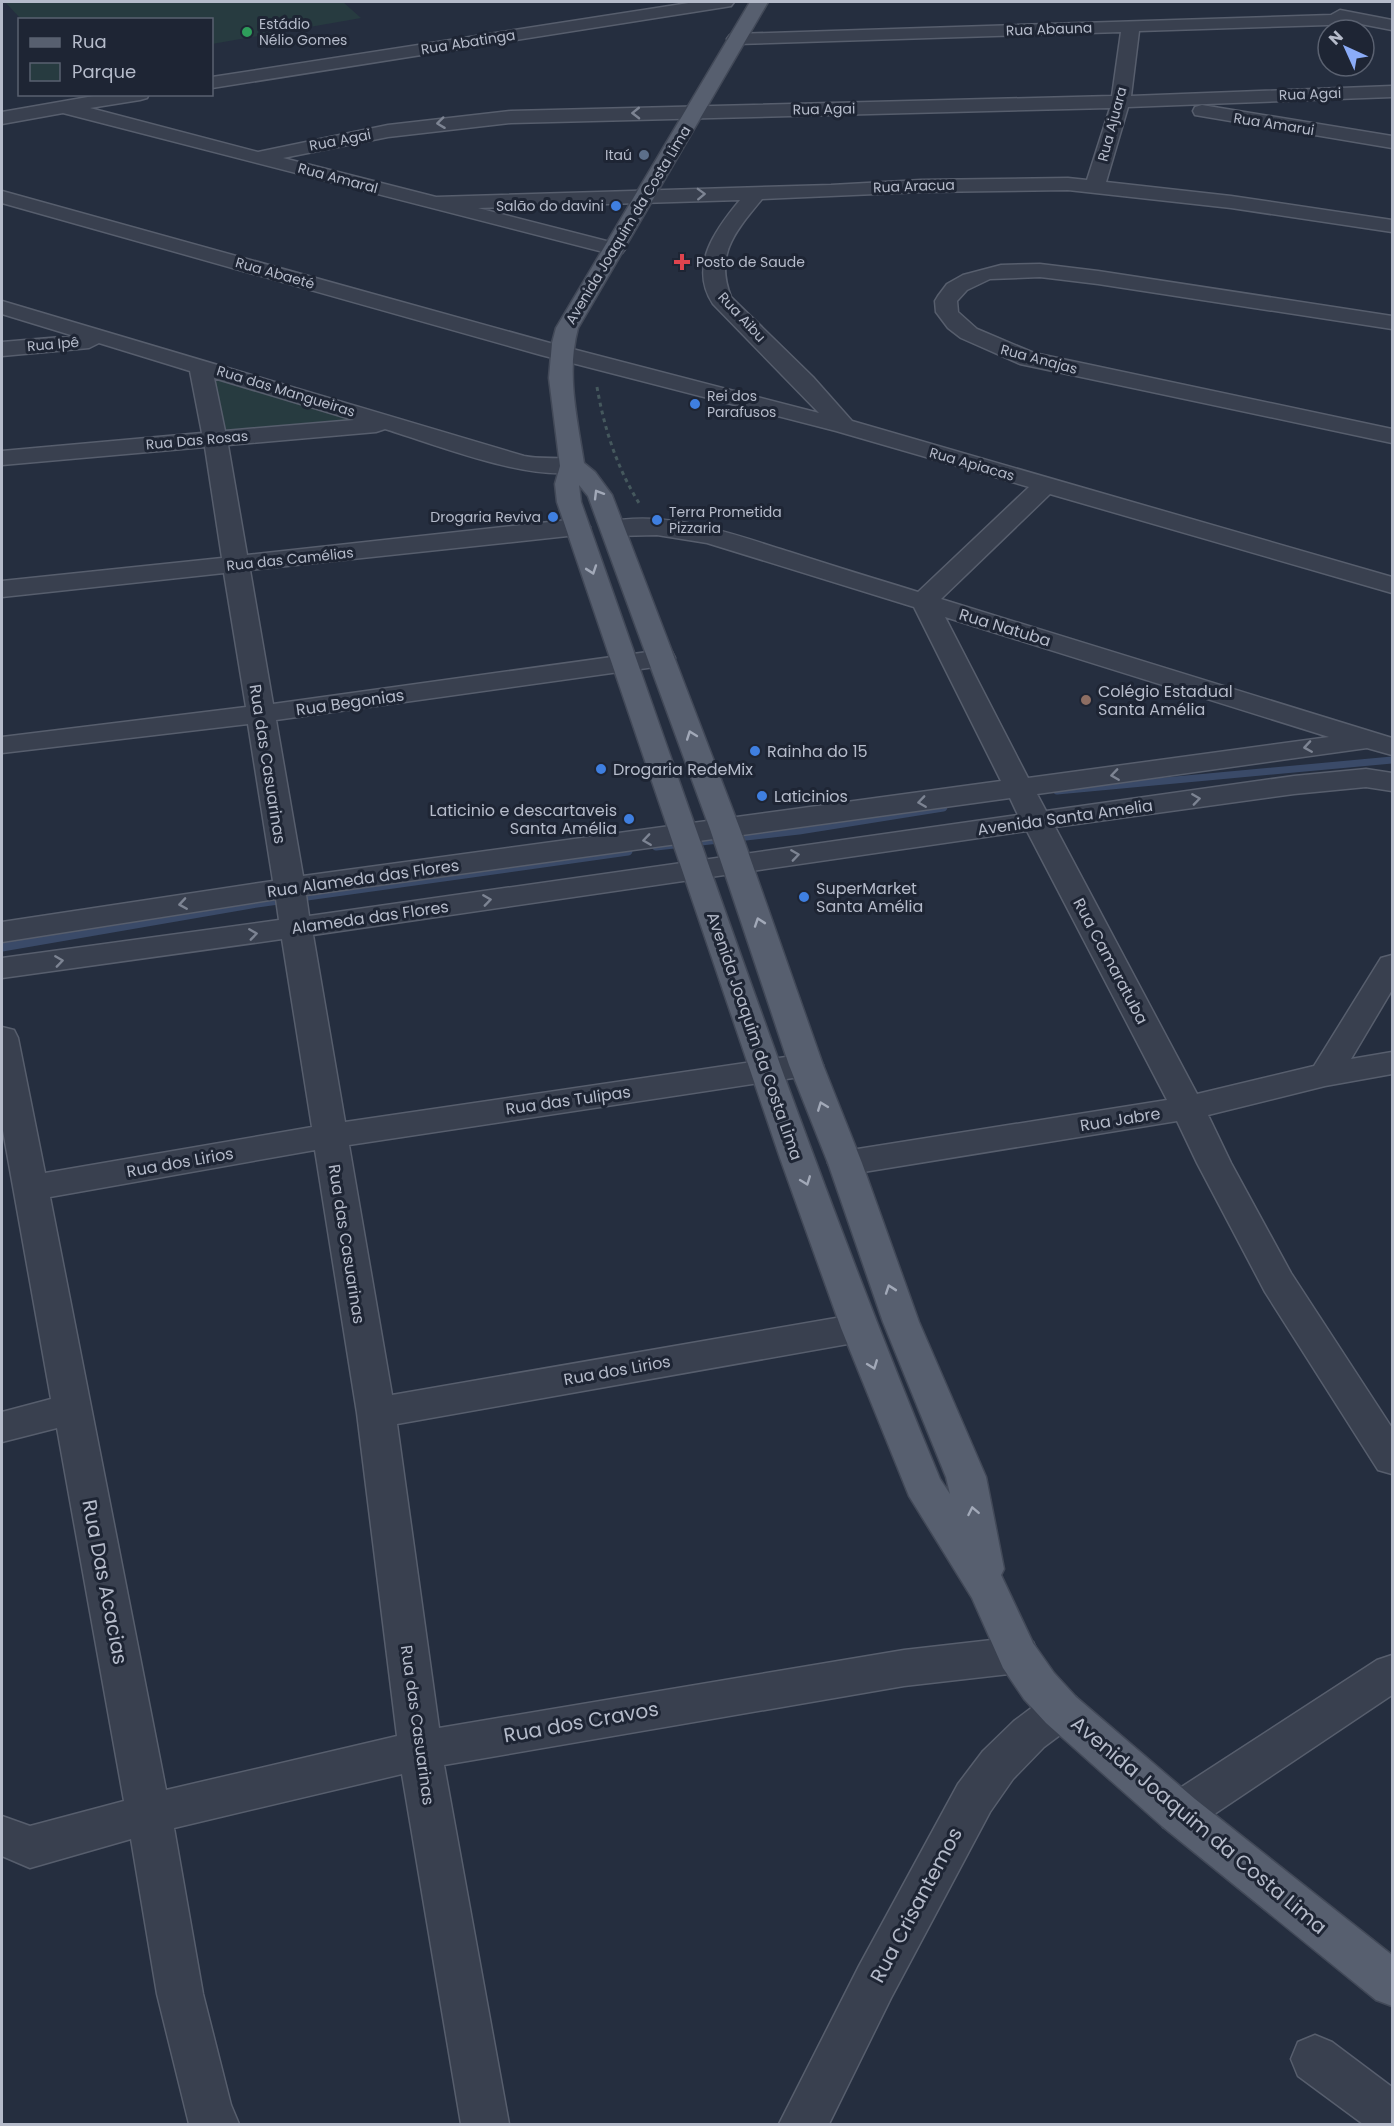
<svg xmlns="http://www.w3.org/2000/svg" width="1394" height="2126" font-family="Poppins,sans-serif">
	<rect width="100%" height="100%" fill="#252e3f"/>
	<!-- green -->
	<path fill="#273b40" d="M5,2H343L361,18L212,44V20L21,19Z
		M204,366L381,420L215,436Z"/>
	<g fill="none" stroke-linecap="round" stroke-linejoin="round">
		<!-- stream-far1 -->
		<path stroke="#3a4a68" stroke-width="7" d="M1057,791L1392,760"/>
		<!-- stream -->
		<path stroke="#3a4a68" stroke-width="9" d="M656,846L799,830L943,807
			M2,947L251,904L628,851"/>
		<defs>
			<path id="minor" d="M695,2H734L731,6L725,7L212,88V77Z
				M1340,10L1392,20V30L1361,24L1139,31L1131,96L1392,86V97L1128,107L1106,182L1231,196L1392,220V232L1231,208L1068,190L921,192L762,199C736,231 714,254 731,297L813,377L852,421L1392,577V593L1050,494L941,599L1392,738V755L1367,748L1037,794L1046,811L1294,776L1366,769L1392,773V791L1366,787L1294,794L1055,827L1197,1094L1314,1066L1381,958L1392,955V990L1351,1059L1392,1052V1074L1325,1086L1208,1115L1231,1163L1291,1273L1392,1428V1474L1378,1470L1265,1292L1197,1163L1177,1121L845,1175L833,1172L828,1163L833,1154L845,1151L1167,1100L1027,831L313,935L345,1122L806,1054L818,1057L823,1065L818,1073L806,1076L349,1145L392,1395L859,1314L872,1318L877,1328L872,1338L859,1342L397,1424L439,1728L904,1650L1018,1637L1033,1642L1039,1655L1033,1668L1018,1673L904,1686L444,1765L509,2124H461L402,1774L174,1828L203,1994L231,2105L239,2124H189L157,1994L131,1839L30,1868L2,1856V1816L30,1826L124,1801L57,1428L2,1442V1412L51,1399L2,1125V1027L14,1030L18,1038L45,1173L312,1127L282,939L2,978V958L279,920L276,899L2,942V922L273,881L248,724L2,753V737L246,707L224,573L2,597V581L222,558L205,447L2,465V451L202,433L190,371L99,343L89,348L2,356V342L74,336L2,314V301L524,456C543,460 562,456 581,461L584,466L581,471C531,483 435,444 385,429L376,432L228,445L247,555L577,519L586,522L590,527L586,532L577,535L250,570L273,704L662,650L672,652L675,658L672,664L662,666L276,720L303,876L1001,781L914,607L707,543L657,535L614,536L605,533L601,528L605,523C664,508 735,535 790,552C833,566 876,579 918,592L1029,487L836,431L541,355L2,203V191L557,345L819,413L713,304C688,266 716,229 740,200L478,208L622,245L625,249L622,253L615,255L63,113L2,124V112L105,94H149L147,98L140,100L90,108L258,152L388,125L511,111L1112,96L1121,32L736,44L730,43L727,39L730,35L736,34L1331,15ZM1110,108L1087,180L1068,178L921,180L831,185L436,197L283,158L388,137L511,123ZM214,378L354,420L225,431ZM945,617L1329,737L1028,778ZM1010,798L1018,815L309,916L306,895ZM315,1150L357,1413L397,1736L166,1790L50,1197Z
				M1202,105L1392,136V148L1195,115L1193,111L1195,107Z
				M1040,264L1098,271L1392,316V329L1098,284L1040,277L990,279L967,290L957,301L958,312L977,329L1034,353L1392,429V443L1020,364L961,338L948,328L936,312L935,301L938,296L947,284L963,275L1001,265Z
				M1392,1655V1695L1195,1827L1179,1833L1163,1827L1157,1813L1163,1799L1377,1660Z
				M1061,1691L1076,1697L1082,1710L1076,1723L1044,1747L1013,1779L990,1812L891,1998L829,2124H779L859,1966L958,1784L983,1751L1014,1721L1046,1697Z
				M1315,2035L1332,2042L1392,2087V2124H1363L1298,2076L1291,2059L1298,2042Z"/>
			<path id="major" d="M750,2H768L578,328C566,373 577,418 584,463L595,472L612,495L740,829L823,1065L862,1163L919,1322L986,1477L1004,1569L1001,1575L1033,1643L1054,1673L1076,1697L1195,1799L1392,1955V2006L1376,2000L1163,1827L1046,1723L1024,1699L1003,1668L972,1598L909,1496L841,1328L780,1158L557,502L555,484L560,466L549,378L552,343L556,328ZM579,485L588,496L710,829L789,1065L828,1163L883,1322L946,1477L950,1494L940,1479C807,1158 697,829 581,502Z"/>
		</defs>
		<!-- minor casing -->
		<use href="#minor" stroke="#575e6d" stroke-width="3"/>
		<!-- major casing -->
		<use href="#major" stroke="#424958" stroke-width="3"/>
		<!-- path -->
		<path stroke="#45585d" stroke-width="3" stroke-dasharray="4 4" stroke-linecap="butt" d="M597,387C604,428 617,468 639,503"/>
		<!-- minor -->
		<use href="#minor" fill="#39404f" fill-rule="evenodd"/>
		<!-- major -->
		<use href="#major" fill="#575f6f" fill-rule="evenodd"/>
	</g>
	<!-- one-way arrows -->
	<defs><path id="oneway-chevron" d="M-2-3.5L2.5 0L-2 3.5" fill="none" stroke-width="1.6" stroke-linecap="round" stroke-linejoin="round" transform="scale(1.5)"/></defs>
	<g stroke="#7d8493">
		<use href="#oneway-chevron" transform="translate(636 113) rotate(179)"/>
		<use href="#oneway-chevron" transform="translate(441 123) rotate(173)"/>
		<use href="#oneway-chevron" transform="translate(701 194) rotate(-2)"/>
		<use href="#oneway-chevron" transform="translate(1308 747) rotate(171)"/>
		<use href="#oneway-chevron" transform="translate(1115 775) rotate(172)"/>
		<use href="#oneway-chevron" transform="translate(1196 799) rotate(-8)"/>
		<use href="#oneway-chevron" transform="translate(922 802) rotate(172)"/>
		<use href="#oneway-chevron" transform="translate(647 840) rotate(172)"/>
		<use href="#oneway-chevron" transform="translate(795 855) rotate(-8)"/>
		<use href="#oneway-chevron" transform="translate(487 900) rotate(-8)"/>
		<use href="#oneway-chevron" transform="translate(183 904) rotate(171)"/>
		<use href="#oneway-chevron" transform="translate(253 934) rotate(-8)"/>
		<use href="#oneway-chevron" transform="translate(59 961) rotate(-8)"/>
	</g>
	<g stroke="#a2a9b8">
		<use href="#oneway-chevron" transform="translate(598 494) rotate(-121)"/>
		<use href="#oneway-chevron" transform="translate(592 570) rotate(71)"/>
		<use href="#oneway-chevron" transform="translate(691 735) rotate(-110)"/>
		<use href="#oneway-chevron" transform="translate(759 922) rotate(-109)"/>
		<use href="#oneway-chevron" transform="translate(822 1106) rotate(-111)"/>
		<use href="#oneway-chevron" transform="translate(806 1181) rotate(69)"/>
		<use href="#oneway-chevron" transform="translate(890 1289) rotate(-109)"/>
		<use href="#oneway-chevron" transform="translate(873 1365) rotate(69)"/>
		<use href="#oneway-chevron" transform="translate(973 1511) rotate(-101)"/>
	</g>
	<!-- markers -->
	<circle fill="#2e9e5b" stroke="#1e2534" stroke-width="2" cx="247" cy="32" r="6"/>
	<circle fill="#5c6f8a" stroke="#1e2534" stroke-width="2" cx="644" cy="155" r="6"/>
	<g fill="#3f7fe0" stroke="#1e2534" stroke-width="2">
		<circle cx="616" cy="206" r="6"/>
		<circle cx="695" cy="404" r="6"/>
		<circle cx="553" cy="517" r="6"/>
		<circle cx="657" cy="520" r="6"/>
		<circle cx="755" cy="751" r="6"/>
		<circle cx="601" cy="769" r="6"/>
		<circle cx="762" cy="796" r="6"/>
		<circle cx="629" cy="819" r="6"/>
		<circle cx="804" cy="897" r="6"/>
	</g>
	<path fill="#e0444e" stroke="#1e2534" stroke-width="2" d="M679 253h6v6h6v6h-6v6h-6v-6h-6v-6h6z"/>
	<circle fill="#8d6e63" stroke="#1e2534" stroke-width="2" cx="1086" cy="700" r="6"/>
	<g text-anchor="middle" stroke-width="6" stroke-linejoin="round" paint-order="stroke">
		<!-- far-poi labels -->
		<g font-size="14" fill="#b5bbca" stroke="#1e2534" text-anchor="start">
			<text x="259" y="29">Estádio<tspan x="259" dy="16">Nélio Gomes</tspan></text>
			<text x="632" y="160" text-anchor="end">Itaú</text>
			<text x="604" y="211" text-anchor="end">Salão do davini</text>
			<text x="696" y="267">Posto de Saude</text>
			<text x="707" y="401">Rei dos<tspan x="707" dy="16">Parafusos</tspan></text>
			<text x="669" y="517">Terra Prometida<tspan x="669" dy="16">Pizzaria</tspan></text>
			<text x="541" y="522" text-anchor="end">Drogaria Reviva</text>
		</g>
		<!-- far-street labels -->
		<g font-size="14" fill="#b5bbca" stroke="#1e2534">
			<text transform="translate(1049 29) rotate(-2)" y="5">Rua Abauna</text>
			<text transform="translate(468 42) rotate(-9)" y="5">Rua Abatinga</text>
			<text transform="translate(1310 94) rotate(-2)" y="5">Rua Agai</text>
			<text transform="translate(824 109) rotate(-1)" y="5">Rua Agai</text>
			<text transform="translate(1112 124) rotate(-75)" y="5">Rua Ajuara</text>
			<text transform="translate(1274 124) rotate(9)" y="5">Rua Amarui</text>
			<text transform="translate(340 140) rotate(-11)" y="5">Rua Agai</text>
			<text transform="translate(338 178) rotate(15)" y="5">Rua Amaral</text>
			<text transform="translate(914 186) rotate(-2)" y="5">Rua Aracua</text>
			<text transform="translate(628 225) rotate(-59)" y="5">Avenida Joaquim da Costa Lima</text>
			<text transform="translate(275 273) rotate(16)" y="5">Rua Abaeté</text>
			<text transform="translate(742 317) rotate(47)" y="5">Rua Aibu</text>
			<text transform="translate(53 344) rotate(-5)" y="5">Rua Ipê</text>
			<text transform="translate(1039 359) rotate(15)" y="5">Rua Anajas</text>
			<text transform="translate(286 391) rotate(17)" y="5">Rua das Mangueiras</text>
			<text transform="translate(197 440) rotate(-5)" y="5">Rua Das Rosas</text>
			<text transform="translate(972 464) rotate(16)" y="5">Rua Apiacas</text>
			<text transform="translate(290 559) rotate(-6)" y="5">Rua das Camélias</text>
		</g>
		<!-- street labels -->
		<g font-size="16" fill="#b5bbca" stroke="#1e2534">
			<text transform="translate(1005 627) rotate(17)" y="6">Rua Natuba</text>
			<text transform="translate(350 702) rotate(-8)" y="6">Rua Begonias</text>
			<text transform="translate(268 764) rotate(81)" y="6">Rua das Casuarinas</text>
			<text transform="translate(1065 817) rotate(-8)" y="6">Avenida Santa Amelia</text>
			<text transform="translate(363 878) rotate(-8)" y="6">Rua Alameda das Flores</text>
			<text transform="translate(370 917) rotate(-8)" y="6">Alameda das Flores</text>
			<text transform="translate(1111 961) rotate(62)" y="6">Rua Camaratuba</text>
			<text transform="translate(755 1036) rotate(71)" y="6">Avenida Joaquim da Costa Lima</text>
			<text transform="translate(568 1100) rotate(-8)" y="6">Rua das Tulipas</text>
			<text transform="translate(1120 1119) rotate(-9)" y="6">Rua Jabre</text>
			<text transform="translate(180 1162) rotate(-10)" y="6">Rua dos Lirios</text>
			<text transform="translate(347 1244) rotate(81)" y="6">Rua das Casuarinas</text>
			<text transform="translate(617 1370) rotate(-10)" y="6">Rua dos Lirios</text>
			<text transform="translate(418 1725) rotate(82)" y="6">Rua das Casuarinas</text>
		</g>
		<!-- poi labels -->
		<g font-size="16" fill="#b5bbca" stroke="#1e2534" text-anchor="start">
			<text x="1098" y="697">Colégio Estadual<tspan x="1098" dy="18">Santa Amélia</tspan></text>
			<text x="767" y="757">Rainha do 15</text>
			<text x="613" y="775">Drogaria RedeMix</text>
			<text x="774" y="802">Laticinios</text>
			<text x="617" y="816" text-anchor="end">Laticinio e descartaveis<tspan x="617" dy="18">Santa Amélia</tspan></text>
			<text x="816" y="894">SuperMarket<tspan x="816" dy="18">Santa Amélia</tspan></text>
		</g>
		<!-- near-street labels -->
		<g font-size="20" fill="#b5bbca" stroke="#1e2534">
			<text transform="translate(105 1582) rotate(79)" y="7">Rua Das Acacias</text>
			<text transform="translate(581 1722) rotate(-10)" y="7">Rua dos Cravos</text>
			<text transform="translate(1199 1825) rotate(40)" y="7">Avenida Joaquim da Costa Lima</text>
			<text transform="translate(916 1905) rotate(-62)" y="7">Rua Crisantemos</text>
		</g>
	</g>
	<!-- border -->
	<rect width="1394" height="2126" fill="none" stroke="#b5bbca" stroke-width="6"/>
	<!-- legend -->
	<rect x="18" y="18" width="195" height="78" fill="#1e2534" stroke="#5a6170" stroke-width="1.5"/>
	<rect x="30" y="38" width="30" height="9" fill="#575f6f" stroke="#5a6170" stroke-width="1.5"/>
	<text x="72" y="48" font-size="18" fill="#b5bbca">Rua</text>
	<rect x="30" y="63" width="30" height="18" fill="#273b40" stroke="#5a6170" stroke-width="1.5"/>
	<text x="72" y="78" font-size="18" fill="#b5bbca">Parque</text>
	<!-- north arrow -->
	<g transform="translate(1346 48) rotate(315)"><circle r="28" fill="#1e2534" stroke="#5a6170" stroke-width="1.5"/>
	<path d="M0-4.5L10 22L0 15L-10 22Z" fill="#8bacf8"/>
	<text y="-9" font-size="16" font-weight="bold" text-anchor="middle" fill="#b5bbca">N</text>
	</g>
</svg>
